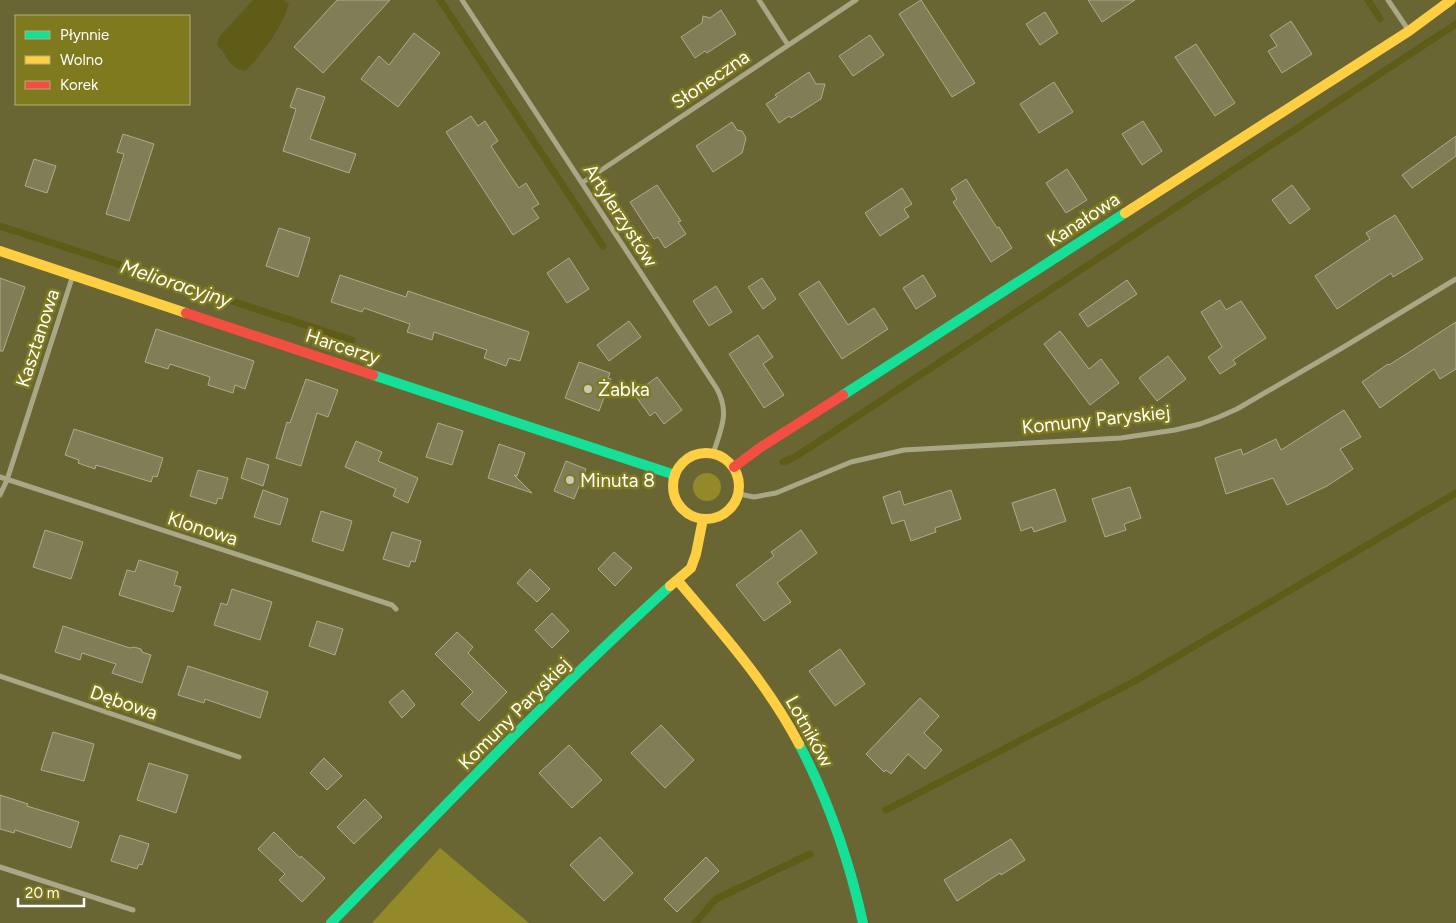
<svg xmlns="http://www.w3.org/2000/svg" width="1456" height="923" font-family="Figtree,sans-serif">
	<rect width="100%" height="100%" fill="#696634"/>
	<!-- green -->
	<path fill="#928a29" d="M693 487a14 14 0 1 1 28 0a14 14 0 1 1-28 0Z
		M440,848L529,923H372Z"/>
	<!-- water -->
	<path fill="#5f5c17" d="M253,0H283L289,4C281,29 264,51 246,71C227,68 229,56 217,45L219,37Z"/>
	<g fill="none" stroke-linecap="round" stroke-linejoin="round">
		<!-- stream -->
		<path stroke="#5f5c17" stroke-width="7" d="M440,0L603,246
			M1368,0L1380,19
			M0,226L352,340
			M783,462L795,457L1456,24
			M886,810L1135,681L1456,493
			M695,923L716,899L810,854"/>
	</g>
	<!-- building -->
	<path fill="#807d57" stroke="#aeac8d" d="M337,0H390L323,73L294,47Z
		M921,0L975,83L952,97L899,14Z
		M1088,0H1135L1102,22Z
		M721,10L736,34L707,53L705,51L695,58L681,37L702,23L703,16L710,18Z
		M1045,12L1058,33L1040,45L1026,24Z
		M1291,21L1312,54L1282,73L1268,51L1277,46L1270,35Z
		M414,33L440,53L398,107L361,79L379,56L389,65Z
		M870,35L884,55L853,76L839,56Z
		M1196,44L1235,103L1215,116L1175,57Z
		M809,72L816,84H825L821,99L791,118L789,116L779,123L766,104L777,97L775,95Z
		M1054,82L1073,112L1039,133L1020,104Z
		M297,88L325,97L310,139L356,154L349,173L283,151L296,109L290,107Z
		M471,116L478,126L485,121L498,141L491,146L512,178L519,188L526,183L539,204L532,208L539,218L513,235L446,132Z
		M1143,121L1162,151L1142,165L1122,134Z
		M732,122L737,130L742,131L746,138L742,153L713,172L696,146Z
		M123,134L154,144L129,221L106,214L124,154L117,152Z
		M1456,136V156L1412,188L1402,175Z
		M34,159L56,166L47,193L25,186Z
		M1067,169L1087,200L1066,213L1046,183Z
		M966,179L997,228L999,227L1012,248L991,262L953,202L957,199L951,189Z
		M657,185L681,221L678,222L686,234L665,248L658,237L654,239L630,202Z
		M1292,185L1310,209L1290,224L1272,200Z
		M902,188L912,204L904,209L909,217L880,236L865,213Z
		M1395,215L1423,259L1393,277L1391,273L1337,309L1315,276L1370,239L1366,233Z
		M279,228L310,238L298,277L266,266Z
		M569,258L589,289L567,303L547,273Z
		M340,275L406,297L408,291L529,332L520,361L509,358L506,366L484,358L487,350L434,332L432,340L407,332L410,324L364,308L362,312L331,302Z
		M923,275L936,296L916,309L903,288Z
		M0,278L25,287L3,351H0Z
		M762,278L776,299L763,309L748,287Z
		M1127,280L1137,294L1088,327L1079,314Z
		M819,281L848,325L874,308L888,329L842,359L799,294Z
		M716,286L732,312L709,326L693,301Z
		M1220,300L1226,310L1241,301L1266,338L1233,360L1236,364L1220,374L1208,357L1222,347L1201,312Z
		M629,321L641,337L609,361L597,345Z
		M1456,322V369L1440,379L1434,369L1380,408L1362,382L1388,364L1389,365Z
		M156,329L254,361L245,389L235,385L233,393L208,385L210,377L170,364L168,369L145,362Z
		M1060,331L1089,369L1101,359L1119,383L1090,405L1044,344Z
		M758,335L773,357L763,364L784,395L764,408L729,354Z
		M1168,356L1186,379L1157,401L1139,378Z
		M579,362L610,373L608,378L611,379L599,411L565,398Z
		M657,377L682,410L664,424L655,412L650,416L634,394Z
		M306,379L338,390L328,417L317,413L301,466L276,458L287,422L290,423Z
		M1344,410L1361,437L1340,449L1353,469L1327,486L1287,505L1273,478L1226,494L1215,458L1241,449L1243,455L1276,439L1281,450Z
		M438,423L463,431L452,465L426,457Z
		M74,429L163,458L157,477L153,476L151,482L96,465L95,469L78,463L79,460L65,455Z
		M356,441L382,452L378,461L418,478L408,503L393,496L396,489L345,467Z
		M499,444L525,453L517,476L514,475L532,493L488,478Z
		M247,458L269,465L263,486L241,478Z
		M566,461L586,469L574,499L554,491Z
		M198,470L228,478L222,499L218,498L216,504L190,496Z
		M1130,487L1141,518L1124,524L1126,530L1105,537L1092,499Z
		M1055,489L1066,521L1034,532L1032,527L1021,531L1012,503Z
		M263,490L288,499L280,525L254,517Z
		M951,490L961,519L935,528L936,532L911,541L904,520L892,524L883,497L900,491L904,505Z
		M321,511L352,521L343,551L312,541Z
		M45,530L83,542L71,579L33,567Z
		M801,530L817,553L777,583L791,602L764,621L736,585L774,556L771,552Z
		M392,532L421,541L415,562L411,561L409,567L383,559Z
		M614,552L632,568L615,586L598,569Z
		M139,560L178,572L174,585L181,587L173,612L119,595L127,570L135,572Z
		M530,569L550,589L537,602L517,583Z
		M232,589L272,602L260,640L214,625L221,603L227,605Z
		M552,613L569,631L552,648L535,630Z
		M317,621L343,629L335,655L309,646Z
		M63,626L130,648L134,647L141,649L142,652L151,655L142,683L112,673L116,664L82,653L80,660L55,652Z
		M457,632L473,647L468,653L507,692L479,721L461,704L473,692L435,654Z
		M840,649L865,684L835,706L809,671Z
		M188,666L268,692L260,718L205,699L204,703L178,695Z
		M403,690L415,705L402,718L389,702Z
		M920,698L939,716L924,733L942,750L925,769L908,754L891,774L886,770L884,772L866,754Z
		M661,725L694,760L665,788L631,753Z
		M53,732L94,744L84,781L41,770Z
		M569,745L602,780L572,808L539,773Z
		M324,758L342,776L327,790L310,773Z
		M149,763L188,775L176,813L137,800Z
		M0,795L28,804L27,806L79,822L71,848L15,830L14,833L0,829Z
		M365,799L382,817L354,844L337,827Z
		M274,832L300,858L301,856L325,878L302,902L279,880L285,874L258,849Z
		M120,835L149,844L142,865L139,864L137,869L111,861Z
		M600,837L633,873L604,901L570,865Z
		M1011,839L1025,860L1001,875L1000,873L957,901L944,880Z
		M706,857L719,871L677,912L664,899Z"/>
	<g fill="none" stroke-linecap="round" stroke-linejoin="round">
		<!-- street -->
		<path stroke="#a9a786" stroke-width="5" d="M462,0L717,389C730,413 721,429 713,454
			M759,0L788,45
			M1388,0L1409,31
			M582,183L856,0
			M0,477L392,605L396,609
			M739,494L754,497L776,493L851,462L904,450L1121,438L1175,430L1200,424L1219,417L1237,409L1342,348L1456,279
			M0,495L7,480L73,275
			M0,676L239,757
			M0,867L133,910"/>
		<!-- fast -->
		<path stroke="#16e098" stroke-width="10" d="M373,375L675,475
			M843,395L1125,213
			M799,744C829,801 849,860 863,923
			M331,923C442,809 552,693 670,586"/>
		<!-- slow -->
		<path stroke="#ffcf43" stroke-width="10" d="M1125,213L1409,31L1451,0
			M0,251L186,313
			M673 486a33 33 0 1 1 66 0a33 33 0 1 1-66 0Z
			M678,581C722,633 767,683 799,744
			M670,586L691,568L696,554L703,519"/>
		<!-- jam -->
		<path stroke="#f24e42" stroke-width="10" d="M186,313L373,375
			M734,467L761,447L843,395"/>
	</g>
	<!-- markers -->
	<g fill="#cac9b8" stroke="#7f7a1e" stroke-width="2">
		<circle cx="588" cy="389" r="5"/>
		<circle cx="570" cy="480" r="5"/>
	</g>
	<g text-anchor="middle" stroke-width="5" stroke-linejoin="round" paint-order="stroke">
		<!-- street labels -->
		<g font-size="19" fill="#fff" stroke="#7f7a1e">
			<text transform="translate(710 79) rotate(-34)" y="7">Słoneczna</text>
			<text transform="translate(621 215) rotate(57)" y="7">Artylerzystów</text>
			<text transform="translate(1083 219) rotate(-33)" y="7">Kanałowa</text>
			<text transform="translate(37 338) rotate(-72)" y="7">Kasztanowa</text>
			<text transform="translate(343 346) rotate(18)" y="7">Harcerzy</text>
			<text transform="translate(1096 419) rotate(-6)" y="7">Komuny Paryskiej</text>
			<text transform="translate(203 528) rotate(18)" y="7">Klonowa</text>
			<text transform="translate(124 702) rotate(19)" y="7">Dębowa</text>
			<text transform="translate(514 713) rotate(-45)" y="7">Komuny Paryskiej</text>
			<text transform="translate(810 731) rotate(61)" y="7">Lotników</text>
		</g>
		<!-- poi labels -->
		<g font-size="19" fill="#fff" stroke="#7f7a1e" text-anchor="start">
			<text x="598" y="396">Żabka</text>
			<text x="580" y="487">Minuta 8</text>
		</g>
		<!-- water labels -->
		<g font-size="20" font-style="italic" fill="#fff" stroke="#7f7a1e">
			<text transform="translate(176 283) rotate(18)" y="7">Melioracyjny</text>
		</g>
	</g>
	<!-- legend -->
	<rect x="15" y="15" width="175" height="90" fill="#7f7a1e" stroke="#b2af78"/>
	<rect x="25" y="31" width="25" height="8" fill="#16e098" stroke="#b2af78"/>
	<text x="60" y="40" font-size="15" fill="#ffffff">Płynnie</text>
	<rect x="25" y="56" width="25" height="8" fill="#ffcf43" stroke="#b2af78"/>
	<text x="60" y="65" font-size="15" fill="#ffffff">Wolno</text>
	<rect x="25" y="81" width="25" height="8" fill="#f24e42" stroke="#b2af78"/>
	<text x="60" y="90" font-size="15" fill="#ffffff">Korek</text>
	<!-- scale -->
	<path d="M18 898v8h66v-8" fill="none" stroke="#ffffff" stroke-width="2.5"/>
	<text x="25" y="898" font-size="15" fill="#ffffff" stroke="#7f7a1e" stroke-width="4" paint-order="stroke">20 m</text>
</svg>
